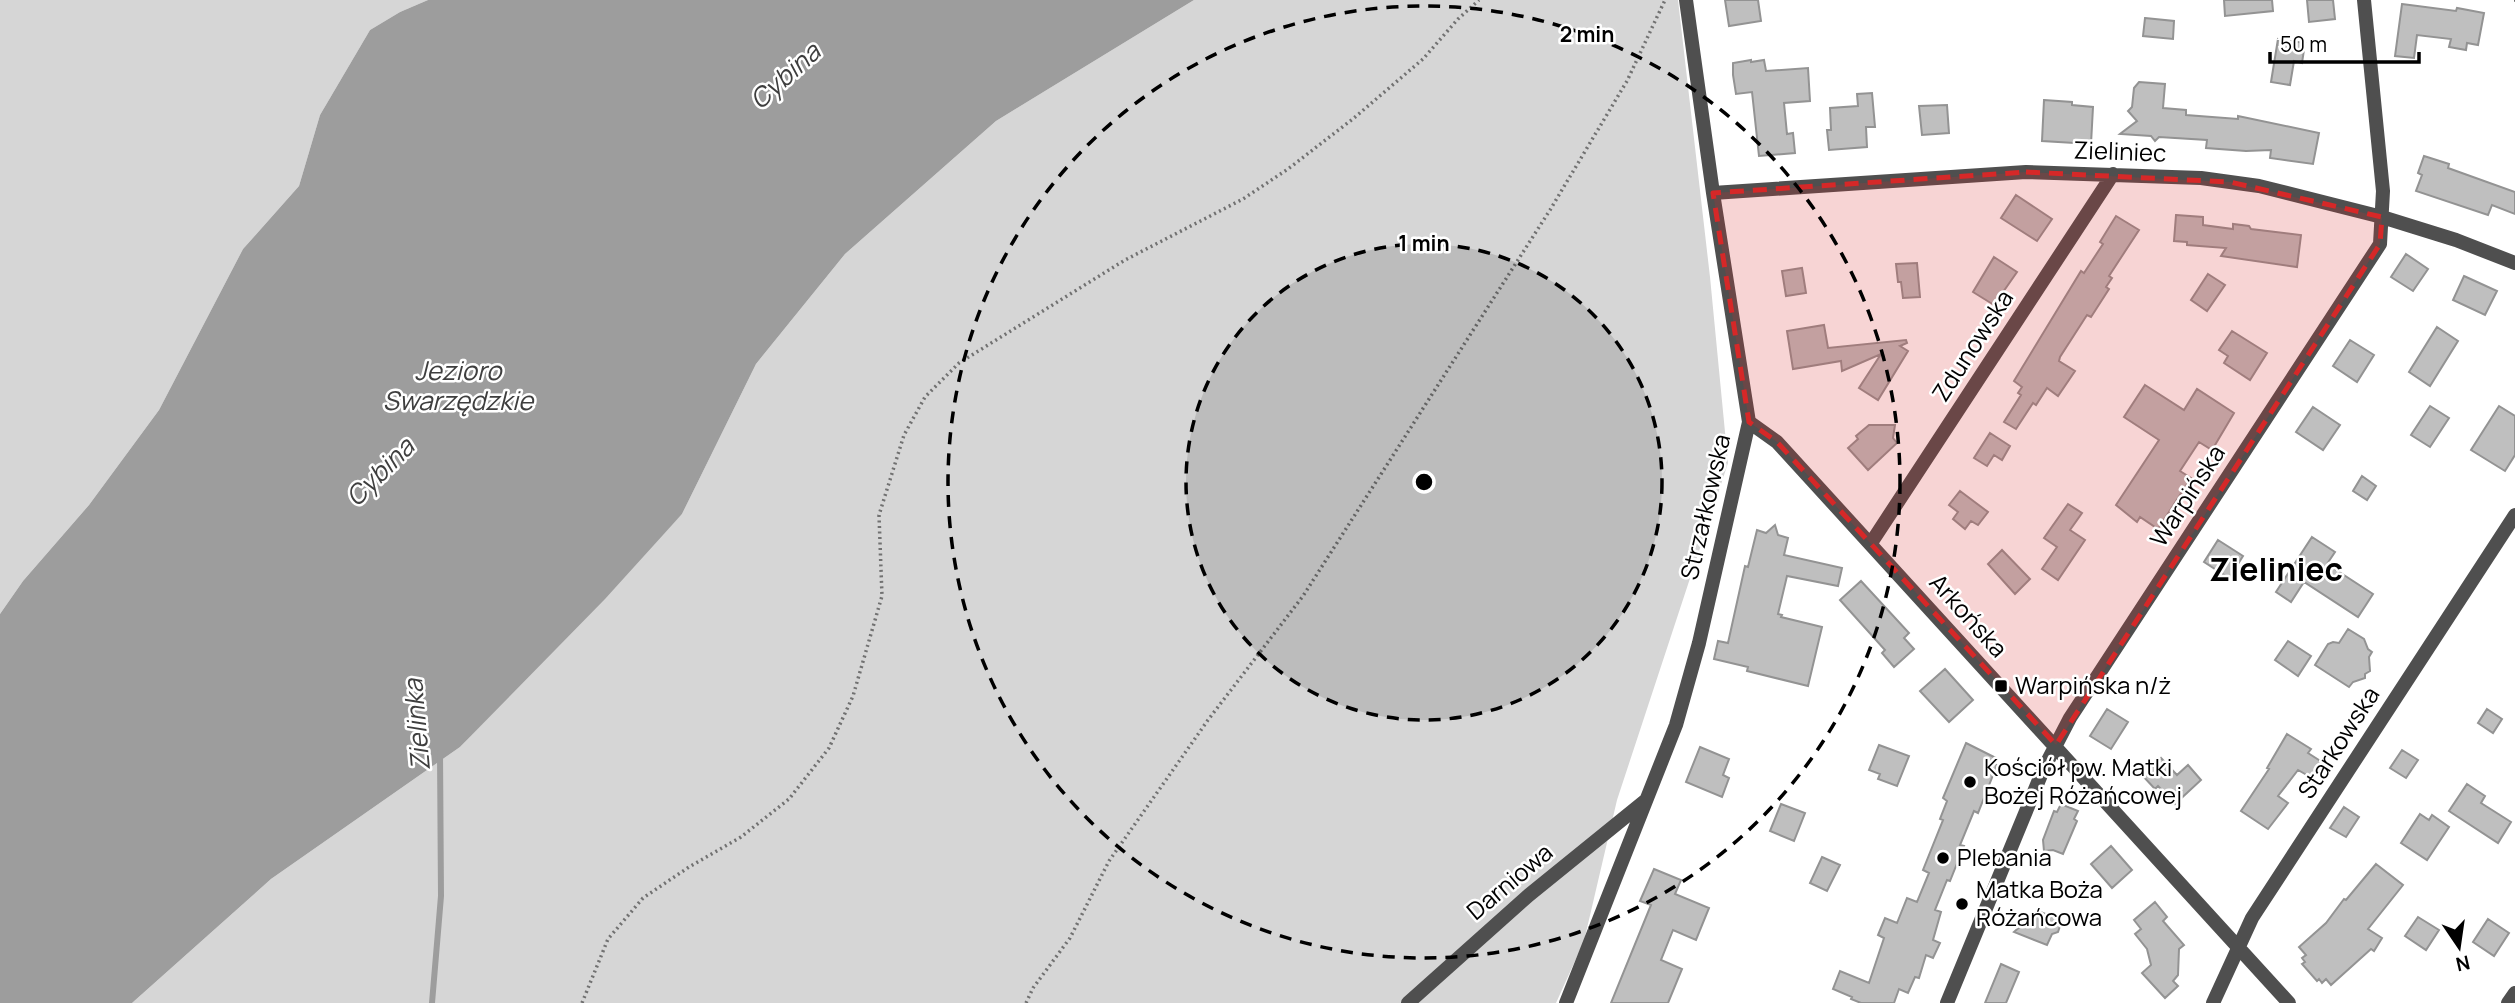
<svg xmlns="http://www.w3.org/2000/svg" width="2515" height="1003" font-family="Manrope,sans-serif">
	<rect width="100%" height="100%" fill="#fff"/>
	<!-- green -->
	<path fill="#d6d6d6" d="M0,0H428L400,12L370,30L320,115L299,186L243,249L159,410L89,505L23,581L0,614Z
		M1194,0H1678L1710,277L1728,463L1617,800L1584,941L1556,1003H132L271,879L460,747L682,514L756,364L845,254L996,121Z"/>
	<!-- water -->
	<path fill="#9d9d9d" d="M428,0H1194L996,121L845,254L756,364L682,514L605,599L460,747L271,879L132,1003H0V614L23,581L89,505L159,410L243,249L299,186L320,115L370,30L400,12Z"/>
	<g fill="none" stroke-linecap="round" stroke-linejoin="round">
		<!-- stream -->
		<path stroke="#9d9d9d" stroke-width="6" d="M432,1003L441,896L440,753"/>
	</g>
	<!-- building -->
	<path fill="#bfbfbf" stroke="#939393" stroke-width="2" d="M1725,0H1758L1761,21L1729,26Z
		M2224,0H2272L2273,11L2225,16Z
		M2307,0H2333L2335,19L2309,22Z
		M2402,4L2456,11L2457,8L2484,13L2478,45L2467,43L2466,50L2449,47L2451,39L2417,35L2414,58L2395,56Z
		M2145,18L2174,21L2173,39L2143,36Z
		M2278,39L2305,43L2302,63L2294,61L2290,85L2271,82Z
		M1751,60V62L1764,60L1766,71L1808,68L1810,101L1784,103L1787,134L1793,133L1795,153L1759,156L1752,92L1736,94L1733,75V63Z
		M2139,82L2165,84L2163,108L2186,110V115L2238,119V116L2319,133L2313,164L2270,158L2271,150L2246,151L2206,148L2207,140L2159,137L2155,141L2151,136L2120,134L2137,121L2128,111L2132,107L2134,88Z
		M1872,93L1875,127H1866L1867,147L1829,150L1827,130H1831L1830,108L1858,106L1857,94Z
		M2044,100L2072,102V105L2093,107L2091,144L2042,141Z
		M1947,105L1949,133L1922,135L1919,106Z
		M2424,156L2449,164L2448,168L2515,192V214L2492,205L2488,215L2416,191L2422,175L2418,173Z
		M2016,195L2052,219L2037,241L2001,218Z
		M2176,215L2203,217V225L2233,229V224L2249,226L2251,229L2301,235L2297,267L2221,256L2226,248L2187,245V242L2174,241Z
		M2116,216L2139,230L2109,276L2112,278L2106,287L2109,289L2091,317L2087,315L2060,357L2059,361L2075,371L2058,396L2047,388L2036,405L2033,403L2016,429L2004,422L2021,395L2018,393L2022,387L2014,381L2081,271L2084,273L2103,244L2100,242Z
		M2406,254L2428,269L2413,291L2391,277Z
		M1994,257L2017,272L1994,305L1973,292Z
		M1917,263L1920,297L1903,298L1901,282H1898L1896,264Z
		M1802,268L1806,293L1786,296L1782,271Z
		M2208,274L2225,285L2207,311L2191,300Z
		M2464,276L2497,291L2485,315L2453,300Z
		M1824,325L1828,348L1906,340L1907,343L1900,346L1908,351L1878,400L1859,388L1881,354L1842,371L1841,361L1793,369L1787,331Z
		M2437,327L2458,341L2430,386L2409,372Z
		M2232,331L2267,353L2250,380L2224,363L2228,356L2219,350Z
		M2350,340L2374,355L2357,382L2333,366Z
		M2145,385L2184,410L2197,389L2234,413L2212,450L2199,442L2180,471L2191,478L2158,529L2140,517L2137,522L2116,505L2159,440L2124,417Z
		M2430,406L2449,418L2430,447L2411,435Z
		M2499,406L2515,416V455L2505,471L2471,450Z
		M2313,407L2340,425L2323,450L2296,432Z
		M1869,425H1895L1893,438L1897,443L1868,470L1848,448L1858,439L1856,436Z
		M1990,433L2010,446L2002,460L1994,455L1987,466L1974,458Z
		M2362,476L2376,486L2367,500L2353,491Z
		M1960,491L1988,512L1978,525L1971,521L1965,529L1953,519L1958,512L1949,505Z
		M2068,504L2082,513L2070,530L2085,540L2058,580L2042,569L2057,547L2044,538Z
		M1775,525L1778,535L1788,538L1784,555L1842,568L1838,586L1787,576L1778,614L1782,615L1781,617L1822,627L1808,686L1747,671L1748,667L1714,659L1718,641L1728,643L1745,566L1748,567L1757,530L1766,533Z
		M2312,537L2335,552L2327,564L2373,594L2358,617L2304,582L2291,602L2276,592Z
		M2218,540L2243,556L2229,578L2204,562Z
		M2002,550L2030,579L2015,594L1988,564Z
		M1861,581L1909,633L1904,638L1914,649L1894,667L1882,653L1885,650L1840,600Z
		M2348,629L2364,639L2368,649L2372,652L2369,657L2370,671L2365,674V678L2353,682L2349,687L2315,665L2328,644L2333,642L2339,643Z
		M2288,641L2311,656L2298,676L2275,660Z
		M1945,669L1973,700L1949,722L1920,691Z
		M2107,709L2128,722L2111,749L2090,736Z
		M2487,709L2502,719L2493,733L2478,723Z
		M2287,734L2311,749L2308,753L2322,762L2312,778L2298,770L2278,796L2288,803L2268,829L2241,811L2269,769L2267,768Z
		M1966,743L1996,758L1993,764L1997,765L1978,813L1974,811L1960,845L1964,846L1950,881L1947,880L1935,910L1941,912L1933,940L1940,943L1933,958L1926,955L1919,978L1915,977L1908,993L1899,989L1894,1003H1861L1851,999L1852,997L1833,989L1840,971L1869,983L1884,938L1878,935L1885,918L1897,923L1907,898L1917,902L1929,873L1923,870L1943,820L1940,819L1947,801L1943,798Z
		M1879,745L1909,756L1897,786L1878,779L1880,774L1869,770Z
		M1700,747L1729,759L1723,775L1729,778L1722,797L1686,782Z
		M2402,750L2418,760L2406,778L2390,768Z
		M2161,758L2177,775L2188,765L2201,780L2175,804L2158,786L2155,789L2142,775Z
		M2467,784L2485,796L2481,803L2511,822L2498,843L2449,811Z
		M1781,804L1805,813L1794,841L1770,831Z
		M2061,804L2078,811L2074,819L2077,821L2063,854L2053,850L2044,851L2043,840L2054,811L2057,812Z
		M2344,807L2359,817L2346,837L2330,828Z
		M2420,814L2429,820L2432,815L2449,827L2427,860L2401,843Z
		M2111,846L2132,870L2112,888L2091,864Z
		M1822,857L1840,865L1827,891L1810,883Z
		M2376,864L2403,885L2368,929L2382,938L2374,951L2371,949L2331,985L2326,979L2322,983L2319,979L2317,981L2302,964L2305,962L2302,958L2306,955L2299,947L2326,923L2344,899L2346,900Z
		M1654,869L1681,880L1675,894L1709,908L1696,940L1673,930L1661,960L1682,969L1668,1003H1611L1651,905L1640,901Z
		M2155,902L2167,917L2163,921L2184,945L2179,949L2178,975L2173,981L2178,986L2165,998L2142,973L2151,965L2147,949L2135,934L2141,929L2134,920Z
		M2038,911L2058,919L2060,926L2058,932L2052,934L2047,945L2014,932Z
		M2418,917L2439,930L2426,950L2405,936Z
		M2488,919L2509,933L2494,956L2473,942Z
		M2001,964L2019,972L2006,1003H1985Z"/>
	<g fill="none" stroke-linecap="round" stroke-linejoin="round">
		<!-- path -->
		<path stroke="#717171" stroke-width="3.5" stroke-dasharray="2 3.5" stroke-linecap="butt" d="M2514,0H2515
			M582,1003L608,939L643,898L689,867L741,837L789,799L829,748L853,696L882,596L879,515L904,435L925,397L959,363L1125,260L1243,199L1288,169L1354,118L1423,59L1458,19L1479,0
			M1026,1003L1033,988L1070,938L1109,861L1208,720L1303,596L1550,210L1627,81L1665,0"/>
		<!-- street -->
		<path stroke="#4f4f4f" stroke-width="14" d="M1713,193L2026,172L2201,178L2259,186L2382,217L2456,240L2515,263
			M1749,422L1777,442L2289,1003
			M1871,543L2113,174
			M1408,1003L1529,895L1645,801
			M1566,1003L1676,725L1699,643L1749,422L1713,193L1686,0
			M1947,1003L2043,770L2070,718L2380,244L2383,191L2364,0
			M2213,1003L2252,918L2515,515
			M2508,1003L2515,993"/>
	</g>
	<!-- marked area -->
	<path fill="#d62828" fill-opacity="0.2" stroke="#d62828" stroke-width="5" stroke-dasharray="14 9" stroke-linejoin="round" d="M2026,172L2230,182L2382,217L2380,244L2056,745L1777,442L1749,422L1713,193Z"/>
	<!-- distance rings -->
	<circle cx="1424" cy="482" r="238" fill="#000" fill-opacity=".12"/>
	<g fill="none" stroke="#000" stroke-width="3.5" stroke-dasharray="12 9">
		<circle cx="1424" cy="482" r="238"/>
		<circle cx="1424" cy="482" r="476"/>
	</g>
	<!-- markers -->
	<g fill="#000" stroke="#fff" stroke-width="2.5">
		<rect x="1994" y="679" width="14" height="14" rx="3.5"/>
		<circle cx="1970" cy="782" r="7"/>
		<circle cx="1943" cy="858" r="7"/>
		<circle cx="1962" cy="904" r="7"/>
	</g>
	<g text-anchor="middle" stroke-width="5" stroke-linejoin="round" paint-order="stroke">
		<!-- street labels -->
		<g font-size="24" fill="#000" stroke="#fff">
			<text transform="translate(2120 152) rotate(2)" y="8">Zieliniec</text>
			<text transform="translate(1973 346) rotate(-57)" y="8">Zdunowska</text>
			<text transform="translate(2188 496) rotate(-57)" y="8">Warpińska</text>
			<text transform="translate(1706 507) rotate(-77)" y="8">Strzałkowska</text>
			<text transform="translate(1968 616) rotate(48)" y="8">Arkońska</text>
			<text transform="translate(2339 743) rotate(-57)" y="8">Starkowska</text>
			<text transform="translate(1510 882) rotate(-40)" y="8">Darniowa</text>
		</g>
		<!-- poi labels -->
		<g font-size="24" fill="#000" stroke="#fff" text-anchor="start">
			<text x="2015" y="694">Warpińska n/ż</text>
			<text x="1984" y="776">Kościół pw. Matki<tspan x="1984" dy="28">Bożej Różańcowej</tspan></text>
			<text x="1957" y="866">Plebania</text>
			<text x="1976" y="898">Matka Boża<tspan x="1976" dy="28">Różańcowa</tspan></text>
		</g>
		<!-- water labels -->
		<g font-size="26" font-style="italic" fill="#3e3e3e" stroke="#fff">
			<text transform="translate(785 76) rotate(-42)" y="9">Cybina</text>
			<text x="458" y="380">Jezioro<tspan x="458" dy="30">Swarzędzkie</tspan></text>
			<text transform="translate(380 472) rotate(-45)" y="9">Cybina</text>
			<text transform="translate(417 725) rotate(-95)" y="9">Zielinka</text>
		</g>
		<!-- district labels -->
		<g font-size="32" font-weight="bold" fill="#000" stroke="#fff">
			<text x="2276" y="581">Zieliniec</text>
		</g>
	</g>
	<circle cx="1424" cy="482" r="10" fill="#000" stroke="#fff" stroke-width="3.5"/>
	<g font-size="21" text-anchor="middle" font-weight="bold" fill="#000" stroke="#fff" stroke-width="5" stroke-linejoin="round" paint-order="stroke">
		<text x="1587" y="42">2 min</text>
		<text x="1424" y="251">1 min</text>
	</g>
	<!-- north arrow -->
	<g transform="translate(2459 947) rotate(167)" stroke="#ffffff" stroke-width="5" paint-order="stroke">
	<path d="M0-5L12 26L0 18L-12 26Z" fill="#000000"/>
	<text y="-10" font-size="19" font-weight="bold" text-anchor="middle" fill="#000000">N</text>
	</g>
	<!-- scale -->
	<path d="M2270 52v10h149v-10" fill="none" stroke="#000000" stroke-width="3.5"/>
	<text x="2280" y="52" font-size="21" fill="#000000" stroke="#ffffff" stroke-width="5" paint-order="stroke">50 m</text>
</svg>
